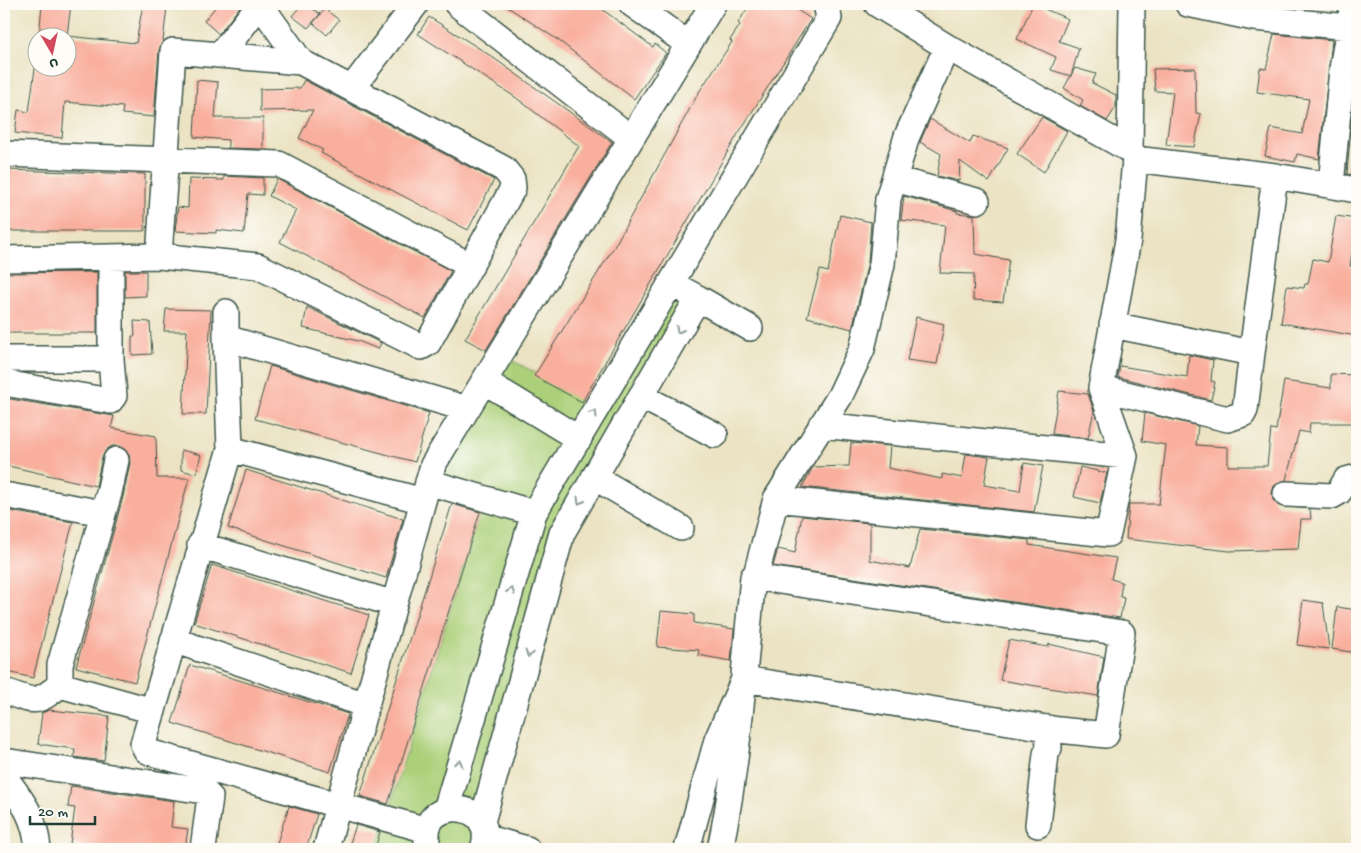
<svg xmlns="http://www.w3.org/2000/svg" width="1361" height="853" font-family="'Gochi Hand',sans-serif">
	<rect width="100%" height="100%" fill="#fdfcf7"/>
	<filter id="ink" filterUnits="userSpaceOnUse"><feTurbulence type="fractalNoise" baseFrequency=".02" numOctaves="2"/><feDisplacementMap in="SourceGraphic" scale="10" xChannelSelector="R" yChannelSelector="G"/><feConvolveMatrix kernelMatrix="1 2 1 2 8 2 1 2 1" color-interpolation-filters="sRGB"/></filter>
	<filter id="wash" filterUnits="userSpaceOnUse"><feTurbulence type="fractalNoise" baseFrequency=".0096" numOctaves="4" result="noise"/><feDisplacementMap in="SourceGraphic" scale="20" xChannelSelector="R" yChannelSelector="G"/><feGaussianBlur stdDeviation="1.12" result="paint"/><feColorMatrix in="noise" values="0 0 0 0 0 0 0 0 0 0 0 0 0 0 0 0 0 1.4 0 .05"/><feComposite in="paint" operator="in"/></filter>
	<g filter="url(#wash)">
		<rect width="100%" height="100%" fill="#ebe3c3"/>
		<!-- green -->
		<path fill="#acd079" stroke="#668656" d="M672,284L688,292L562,533L483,849H377L484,499L428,482L500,354L599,406Z"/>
		<g id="blocks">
			<!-- building -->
			<path fill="#f9af9d" d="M42,4H71L67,36L136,43L143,4L167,7L163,41L159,50L154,117L122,114L123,107L65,102L62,138L15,133L18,110L29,112L38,47V68H68V38H39Z
				M218,4H242L219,34L204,21Z
				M302,4H306L320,14L308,28L292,16Z
				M503,4H595L653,47L655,44L666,53L634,99L558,40Z
				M750,4H788L811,19L738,134L582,402L534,376L614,247L699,92L732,42L730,40L740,25L738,23Z
				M1033,4L1068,19L1059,41L1079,48L1071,76L1051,70L1056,57L1017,39Z
				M325,9L339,20L327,35L313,23Z
				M429,17L485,52L612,142L486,350L465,339L579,146L515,97L418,34Z
				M1274,34L1332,40L1319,159L1297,154L1295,162L1265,156L1271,128L1302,134L1309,99L1257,92L1260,68L1266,69Z
				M1075,68L1096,74L1092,83L1116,95V107L1107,121L1080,106L1083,100L1064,88Z
				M1195,68L1196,113L1201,114L1194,147L1166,145L1173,92L1155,91L1153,69Z
				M197,80L218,82L215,118H263V149L228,148V140L194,137Z
				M304,80L494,180L468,230L321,153L323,150L299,138L313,110L260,111V89L300,88Z
				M1352,114L1357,116V175L1347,174Z
				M1042,117L1067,131L1044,172L1017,154Z
				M930,119L970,143L973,136L1008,148L989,182L960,161L959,181L937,176L941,154L920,142Z
				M4,170L145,174V231H4Z
				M224,176L263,178V195L248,194L244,233L216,230V233L175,231L178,207L188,208L189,179L224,180Z
				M277,179L451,271L425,318L280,242L296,210L269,196Z
				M904,196L957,211V213L974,215L975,254L1009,260L1003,302L973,300L974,274L940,273L945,225L901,220Z
				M840,215L871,222L868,262L852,329L807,317L820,270L828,272Z
				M1336,216L1357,219L1350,266L1357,267V336L1281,323L1287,286L1304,288L1305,284H1308L1313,259L1328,262Z
				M125,271H146V296L125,297Z
				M97,272V333H4V273Z
				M307,307L381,343L378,349L358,341L303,328Z
				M166,309L211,310L206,414H183L187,331H164Z
				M916,317L944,324L937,364L907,360Z
				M134,321L150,322L152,354L132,355V336H135Z
				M1189,355L1213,360L1211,381L1215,382L1211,400L1118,377L1120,366L1187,377Z
				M270,366L429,413L415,462L255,419Z
				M1331,374L1355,375L1354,423H1310L1309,433L1299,431L1286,480L1274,486L1272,493L1273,500L1279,506L1310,509L1311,519H1301L1298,549L1229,551L1126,539L1129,504H1159L1166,445L1142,441L1145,413L1198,426L1196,445L1228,447V466H1267L1271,429L1276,430L1284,381L1331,388Z
				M1059,391L1088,394L1094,411L1088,438L1052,434Z
				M4,398L114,416L111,428L156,436L157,478H189L135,682L76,667L123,497L130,463L129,455L119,446H112L106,450L102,457L96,486L4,465Z
				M851,443L890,446L888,468L942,479V474L962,478L966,454L989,457L984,485L1020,491L1024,463L1043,466L1034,512L802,487L813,467L849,466Z
				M181,450L201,455L196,474L181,470Z
				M1080,467L1107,473L1100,503L1074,497Z
				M246,470L403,519L386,578L228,528Z
				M452,504L480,512L388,804L360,796Z
				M4,510L73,522L33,678L4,671Z
				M802,516L870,523V560L910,568L920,529L1029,540V545L1116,558L1111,579L1122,582L1120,597L1124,598L1120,618L773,566L778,549L795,553Z
				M212,565L369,615L351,673L194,623Z
				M1303,600L1323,603L1329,649L1297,645Z
				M1337,607L1357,610V653L1332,649Z
				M661,611L694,614V623L734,629L731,661L698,655L699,650L657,647Z
				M1009,640L1048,647L1049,644L1104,657L1098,696L1000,680Z
				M190,665L348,714L330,772L172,723Z
				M49,710L109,716L104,761L74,757L75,749L38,744L42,713Z
				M71,786L174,801L171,827L188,829L185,849H100L70,844L75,808L68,807Z
				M289,806L317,814L306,849H275Z
				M356,825L380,832L375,849H348Z"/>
		</g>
	</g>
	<g filter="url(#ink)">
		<use href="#blocks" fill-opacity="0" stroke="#3e5649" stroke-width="1"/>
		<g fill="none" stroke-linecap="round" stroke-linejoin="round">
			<defs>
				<path id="minor" d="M260,4L301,62
					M457,4L631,138
					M632,4L688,44
					M877,4L947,47L1130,150L1135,159L1275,176L1357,190
					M1188,4L1254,18L1349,27
					M220,55L260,4
					M352,88L416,4
					M1130,150L1132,4
					M4,154L279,164L471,266
					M894,179L977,201
					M1331,185L1342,69L1353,4
					M4,259L159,256L258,266L421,347L428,343L513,188L512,179L504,169L301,62L173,51L159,256
					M698,298L750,328
					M226,312V338L467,409
					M1112,325L1252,353L1275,176
					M226,338L230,449L143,744L146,750L152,753L427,830
					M4,359H111
					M484,381L579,439
					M4,383L110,401L114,396L111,359V257
					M1101,388L1228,419L1243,414L1245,410L1252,353
					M641,396L715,435
					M821,425L1125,456
					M230,449L423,501
					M116,460L109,493L60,665V685L153,711
					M594,477L681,528
					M428,482L534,513
					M1286,494L1332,496L1339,492L1346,480L1357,477
					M4,495L103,513
					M776,499L1108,534L1125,456L1101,388L1128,240L1135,159
					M200,545L394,604
					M757,571L776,499L840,396L862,349L882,264L888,199L907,136L947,47
					M173,640L366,705
					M4,691C34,701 34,706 60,685
					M4,761L204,791L210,797L203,849
					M4,776C23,802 35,816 38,849
					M446,810L534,513L829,18L826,4
					M482,822L562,533L698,298L672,284
					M1038,825L1046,754L1049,748L1048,728
					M487,838L527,849
					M326,849L433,465L713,4
					M429,849C426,844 427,840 427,834C427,796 499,801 483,849
					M687,849L717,740L744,679L1059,730L1106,735L1122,633L753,577C744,668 739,760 720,849"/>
			</defs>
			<!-- minor casing -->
			<use href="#minor" stroke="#3e5649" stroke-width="28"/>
			<!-- minor -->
			<use href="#minor" stroke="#fff" stroke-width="25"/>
		</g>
		<!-- one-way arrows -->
		<defs><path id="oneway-chevron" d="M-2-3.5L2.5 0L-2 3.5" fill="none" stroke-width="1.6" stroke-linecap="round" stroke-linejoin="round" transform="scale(1.25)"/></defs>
		<g stroke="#8f9e9a">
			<use href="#oneway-chevron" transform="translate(679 330) rotate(120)"/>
			<use href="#oneway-chevron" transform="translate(594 413) rotate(-59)"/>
			<use href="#oneway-chevron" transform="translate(580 501) rotate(120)"/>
			<use href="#oneway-chevron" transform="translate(511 591) rotate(-73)"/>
			<use href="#oneway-chevron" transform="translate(529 654) rotate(105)"/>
			<use href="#oneway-chevron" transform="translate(459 763) rotate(-73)"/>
		</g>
	</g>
	<!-- margin -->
	<rect width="1361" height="853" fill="none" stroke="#fdfcf7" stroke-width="20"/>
	<!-- north arrow -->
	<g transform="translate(52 52) rotate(171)"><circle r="24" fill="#fdfcf7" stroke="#a4b0a9"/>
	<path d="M0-4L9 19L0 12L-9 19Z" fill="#d1495b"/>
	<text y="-8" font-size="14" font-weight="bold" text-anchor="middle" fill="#1f3d34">U</text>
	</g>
	<!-- scale -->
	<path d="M30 816v8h65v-8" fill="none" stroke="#1f3d34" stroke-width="2.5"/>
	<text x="38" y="816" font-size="15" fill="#1f3d34" stroke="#fdfcf7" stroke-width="4" paint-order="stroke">20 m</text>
</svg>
